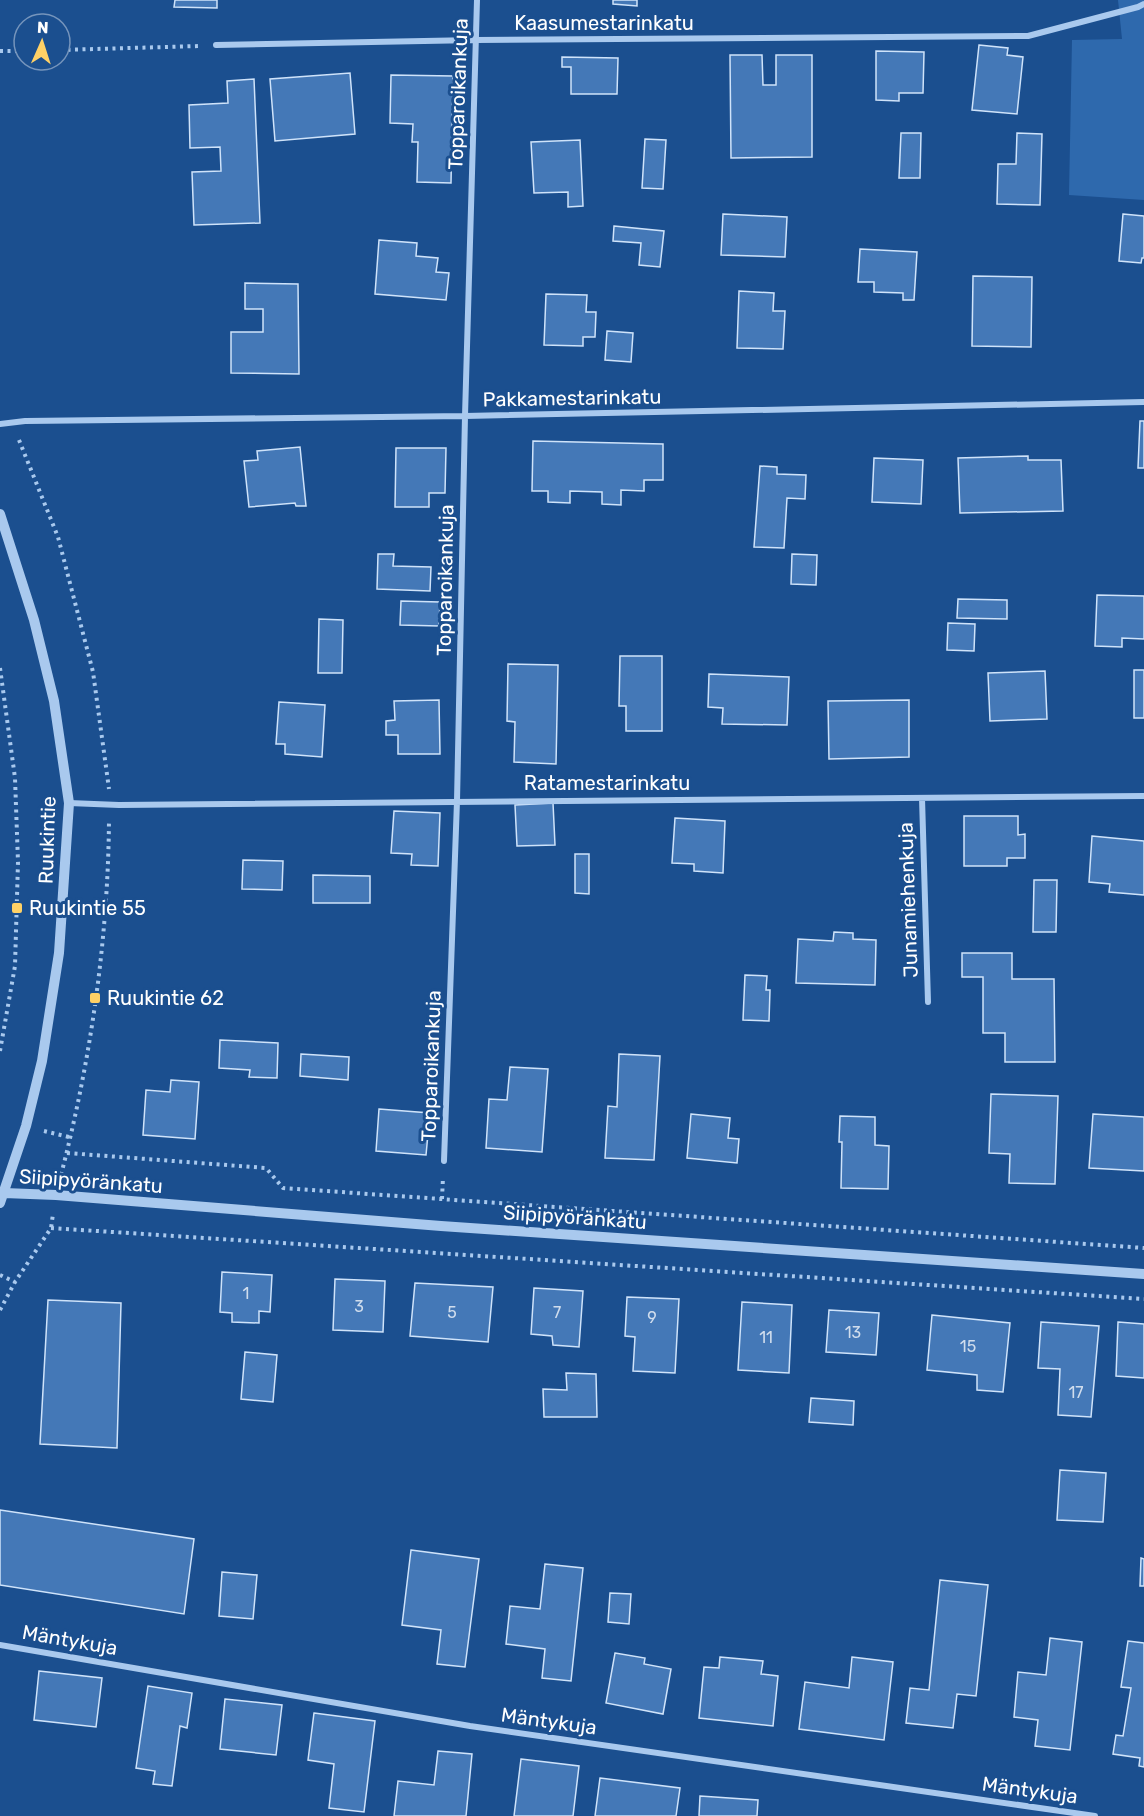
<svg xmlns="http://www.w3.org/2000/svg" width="1144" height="1816" font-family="Rubik,sans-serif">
	<rect width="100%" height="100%" fill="#1b4f8f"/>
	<!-- green -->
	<path fill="#2e69ad" d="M1118,0H1144V200L1069,195L1072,40L1122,39Z"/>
	<!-- building -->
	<path fill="#4478b7" stroke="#cfe3fa" stroke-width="1.5" d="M175,0H217V8L174,7Z
		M613,0H637V6L613,4Z
		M979,45L1008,48L1007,55L1023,57L1017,114L972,110Z
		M876,51L924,52L923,93H899V101L876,100Z
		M730,55H762L763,85H776V55H812V157L731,158Z
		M562,57L618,58L617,94H571V67H562Z
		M350,73L355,134L275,141L270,79Z
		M391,75L453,76L451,183L417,182L418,142H412L413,124L390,123Z
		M254,79L260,223L194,225L192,172L221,171L220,147L190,148L189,105L228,103L227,81Z
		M901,133H921L920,178H899Z
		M1017,133L1042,134L1040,205L997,204L998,164H1016Z
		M645,139L666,140L663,189L642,188Z
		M580,140L583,206L568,207V192L534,193L531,142Z
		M723,214L787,217L785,257L721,255Z
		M1123,214L1144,216V258H1142L1141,263L1119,261Z
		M614,226L664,231L660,267L639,265L641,243L613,241Z
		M379,240L417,243L416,256L438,258L436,272L449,273L446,300L375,294Z
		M860,249L917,252L914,300H903V293L874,292V282H858Z
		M973,276L1032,277L1031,347L972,346Z
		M245,283L298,284L299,374L231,373V332H263V309H245Z
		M739,291L774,293L773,311H785L783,349L737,348Z
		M546,294L587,295L586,312H596L595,337H583V346L544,345Z
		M607,331L633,333L631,362L605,360Z
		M1140,421H1144V468H1138Z
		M533,441L663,444V480H644V491L621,490V505L602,504V492L570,491V503L548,502V491H532Z
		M300,447L306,506H296L295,503L249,507L244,461L258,460L257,451Z
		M396,448H446L445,493H429V507H395Z
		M1028,456V460H1061L1063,511L960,513L958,458Z
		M874,458L923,460L921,504L872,502Z
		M760,466L777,467V474L806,475L805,499L787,498L784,548L754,547Z
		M378,554H394L393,566L431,567L430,591L377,589Z
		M792,554L817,555L816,585L791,584Z
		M1097,595L1144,596V639L1122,638V647L1095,646Z
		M958,599L1007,600V619L957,618Z
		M401,601L440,602L439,626L400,625Z
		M319,619L343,620L342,673H318Z
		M948,623L975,624L974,651L947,650Z
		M620,656H662V731H626V706H619Z
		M508,664L558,665L556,764L514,762L515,722L507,721Z
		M1134,670H1144V718H1134Z
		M1045,671L1047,719L990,721L988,673Z
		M709,674L789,677L787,725L722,724L723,708L708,707Z
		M439,700L440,754H398V735H386V721L395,720L394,701Z
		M909,700V757L829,759L828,701Z
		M279,702L325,705L322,757L285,754V744H276Z
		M553,803L555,845L517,846L515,805Z
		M394,811L440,813L438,866L411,865L412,854L391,853Z
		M964,816H1018V835L1025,834V858H1007V866H964Z
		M675,818L725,821L723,873L694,871V864L672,863Z
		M1092,836L1144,841V895L1109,892L1110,884L1089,882Z
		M575,854H589V894L575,893Z
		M243,860L283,861L282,890L242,889Z
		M313,875L370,876V903H313Z
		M1034,880H1057L1056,932H1033Z
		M834,932L853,933V939L876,940L875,985L796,983L798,939L833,941Z
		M962,953H1012V979H1054L1055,1062H1005V1033H983V977H962Z
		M745,975L767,976L766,990H770L769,1021L743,1020Z
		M220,1040L278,1043L277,1078L249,1077L250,1070L219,1068Z
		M301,1054L349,1057L348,1080L300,1076Z
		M619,1054L660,1056L654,1160L605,1158L608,1106L617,1107Z
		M510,1067L548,1069L542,1152L486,1148L489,1099L507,1100Z
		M171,1080L199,1082L195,1139L143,1135L146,1090L170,1092Z
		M991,1094L1058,1096L1055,1184L1009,1183L1010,1154L989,1153Z
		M379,1109L430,1113L426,1155L376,1151Z
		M691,1114L730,1118L728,1138L739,1139L737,1163L687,1158Z
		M1093,1114L1144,1117V1171L1089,1168Z
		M840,1116L875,1117V1145L889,1146L888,1189L841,1188L842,1142H839Z
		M222,1272L272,1275L270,1312L259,1311V1323L232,1322V1313L220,1312Z
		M335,1279L385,1281L383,1332L333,1330Z
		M415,1283L493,1287L488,1342L410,1336Z
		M534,1288L583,1291L579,1347L553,1345L552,1336L531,1334Z
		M627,1297L679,1299L675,1373L633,1371L635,1337L625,1336Z
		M48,1300L121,1303L117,1448L40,1444Z
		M742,1302L792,1305L789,1373L738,1370Z
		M829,1310L879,1313L876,1355L826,1352Z
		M932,1315L1010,1323L1003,1392L977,1390V1375L927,1370Z
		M1041,1322L1099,1326L1091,1417L1058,1415L1060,1369L1038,1368Z
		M1118,1322L1144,1324V1378L1116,1376Z
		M245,1352L277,1355L273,1402L241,1399Z
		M566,1373L596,1374L597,1417H544L543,1389L567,1390Z
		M811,1398L854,1401L853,1425L809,1422Z
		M1060,1470L1106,1473L1103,1522L1057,1520Z
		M0,1510L194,1539L184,1614L0,1585Z
		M411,1550L479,1559L465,1667L437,1664L441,1630L402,1625Z
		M1141,1558L1144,1559V1586H1140Z
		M545,1564L583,1568L571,1681L542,1678L545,1649L506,1644L510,1606L540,1609Z
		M222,1572L257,1575L253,1619L219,1616Z
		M940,1580L988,1585L976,1696L957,1694L953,1728L906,1723L910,1688L929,1690Z
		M610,1593L631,1594L629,1624L608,1622Z
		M1050,1638L1082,1642L1070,1750L1035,1746L1038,1720L1014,1717L1018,1672L1046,1675Z
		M1128,1641L1144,1643V1767L1139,1766L1140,1758L1113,1754L1116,1735L1123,1736L1131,1688L1121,1687Z
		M615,1653L645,1658L644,1664L671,1669L663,1714L606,1703Z
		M720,1657L763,1661L761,1674L778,1676L773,1726L699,1718L704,1667L719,1668Z
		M852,1657L893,1662L884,1740L799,1729L805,1682L849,1688Z
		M39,1671L102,1678L96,1727L34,1720Z
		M148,1686L192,1693L187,1728L180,1726L172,1786L153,1784L155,1771L136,1768Z
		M225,1699L282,1705L276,1755L220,1749Z
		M314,1713L375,1721L364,1812L329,1808L334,1764L308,1760Z
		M438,1751L472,1754L466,1816H394L398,1781L434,1785Z
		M521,1759L579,1766L573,1816H514Z
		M600,1778L680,1788L676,1816H595Z
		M700,1796L758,1800L757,1816H699Z"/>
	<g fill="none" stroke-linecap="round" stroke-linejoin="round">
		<!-- path -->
		<path stroke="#a9c9ee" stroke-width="4" stroke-dasharray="3 4.5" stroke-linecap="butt" d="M60,50L200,46
			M0,51H24
			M19,440L58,537L93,672L109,789
			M0,668L15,778L18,862L15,966L0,1051
			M44,1131L69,1137
			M67,1153L266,1168L283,1188L1144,1248
			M61,1175C91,1059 108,939 109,820
			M442,1199L443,1177
			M51,1228L1144,1299
			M0,1275L15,1282
			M0,1310L15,1282L51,1228L53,1214"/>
		<!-- minor -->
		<path stroke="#a9c9ee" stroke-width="6" d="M216,45L476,40L1028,36L1138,7L1144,4
			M0,424L25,421L465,416L1144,402
			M922,798L928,1002
			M69,803L119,805L1144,796
			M444,1161L457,801L465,416L477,0
			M0,1645L470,1726L1095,1816"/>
		<!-- tertiary -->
		<path stroke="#a9c9ee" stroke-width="10" d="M0,514L34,620L54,701L69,803L59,953L42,1061L26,1126L0,1203
			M4,1193L56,1195L441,1226L1144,1274"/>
	</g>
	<!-- markers -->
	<g fill="#ffd166" stroke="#1b4f8f" stroke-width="2">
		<rect x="11" y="902" width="12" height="12" rx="3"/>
		<rect x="89" y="992" width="12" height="12" rx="3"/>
	</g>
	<g text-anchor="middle" stroke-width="6" stroke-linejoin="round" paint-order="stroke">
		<!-- number labels -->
		<g font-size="16" fill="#d0dded">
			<text x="246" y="1299">1</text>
			<text x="359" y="1312">3</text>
			<text x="452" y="1318">5</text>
			<text x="557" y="1318">7</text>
			<text x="652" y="1323">9</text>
			<text x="853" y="1338">13</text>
			<text x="766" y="1343">11</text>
			<text x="968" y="1352">15</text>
			<text x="1076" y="1398">17</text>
		</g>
		<!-- street labels -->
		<g font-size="20" fill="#fff" stroke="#1b4f8f">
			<text x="604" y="30">Kaasumestarinkatu</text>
			<text transform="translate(458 94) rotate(-88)" y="7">Topparoikankuja</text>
			<text transform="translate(572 398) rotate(-1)" y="7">Pakkamestarinkatu</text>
			<text transform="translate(445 580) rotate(-89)" y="7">Topparoikankuja</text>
			<text x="607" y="790">Ratamestarinkatu</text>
			<text transform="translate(47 840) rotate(-88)" y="7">Ruukintie</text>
			<text transform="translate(908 900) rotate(-92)" y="7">Junamiehenkuja</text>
			<text transform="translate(431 1066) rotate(-88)" y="7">Topparoikankuja</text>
			<text transform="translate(91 1181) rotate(4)" y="7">Siipipyöränkatu</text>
			<text transform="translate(575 1217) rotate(4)" y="7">Siipipyöränkatu</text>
			<text transform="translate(70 1640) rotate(10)" y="7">Mäntykuja</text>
			<text transform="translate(549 1721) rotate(8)" y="7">Mäntykuja</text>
			<text transform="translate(1030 1790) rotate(8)" y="7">Mäntykuja</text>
		</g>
		<!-- poi labels -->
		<g font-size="20" fill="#fff" stroke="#1b4f8f" text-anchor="start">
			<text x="29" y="915">Ruukintie 55</text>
			<text x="107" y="1005">Ruukintie 62</text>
		</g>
	</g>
	<!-- north arrow -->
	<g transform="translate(42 42) rotate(3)"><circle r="28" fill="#1b4f8f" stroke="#7695bc" stroke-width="1.5"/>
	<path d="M0-4.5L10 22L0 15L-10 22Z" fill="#ffd166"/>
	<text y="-9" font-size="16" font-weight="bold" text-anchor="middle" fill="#ffffff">N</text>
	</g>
</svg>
